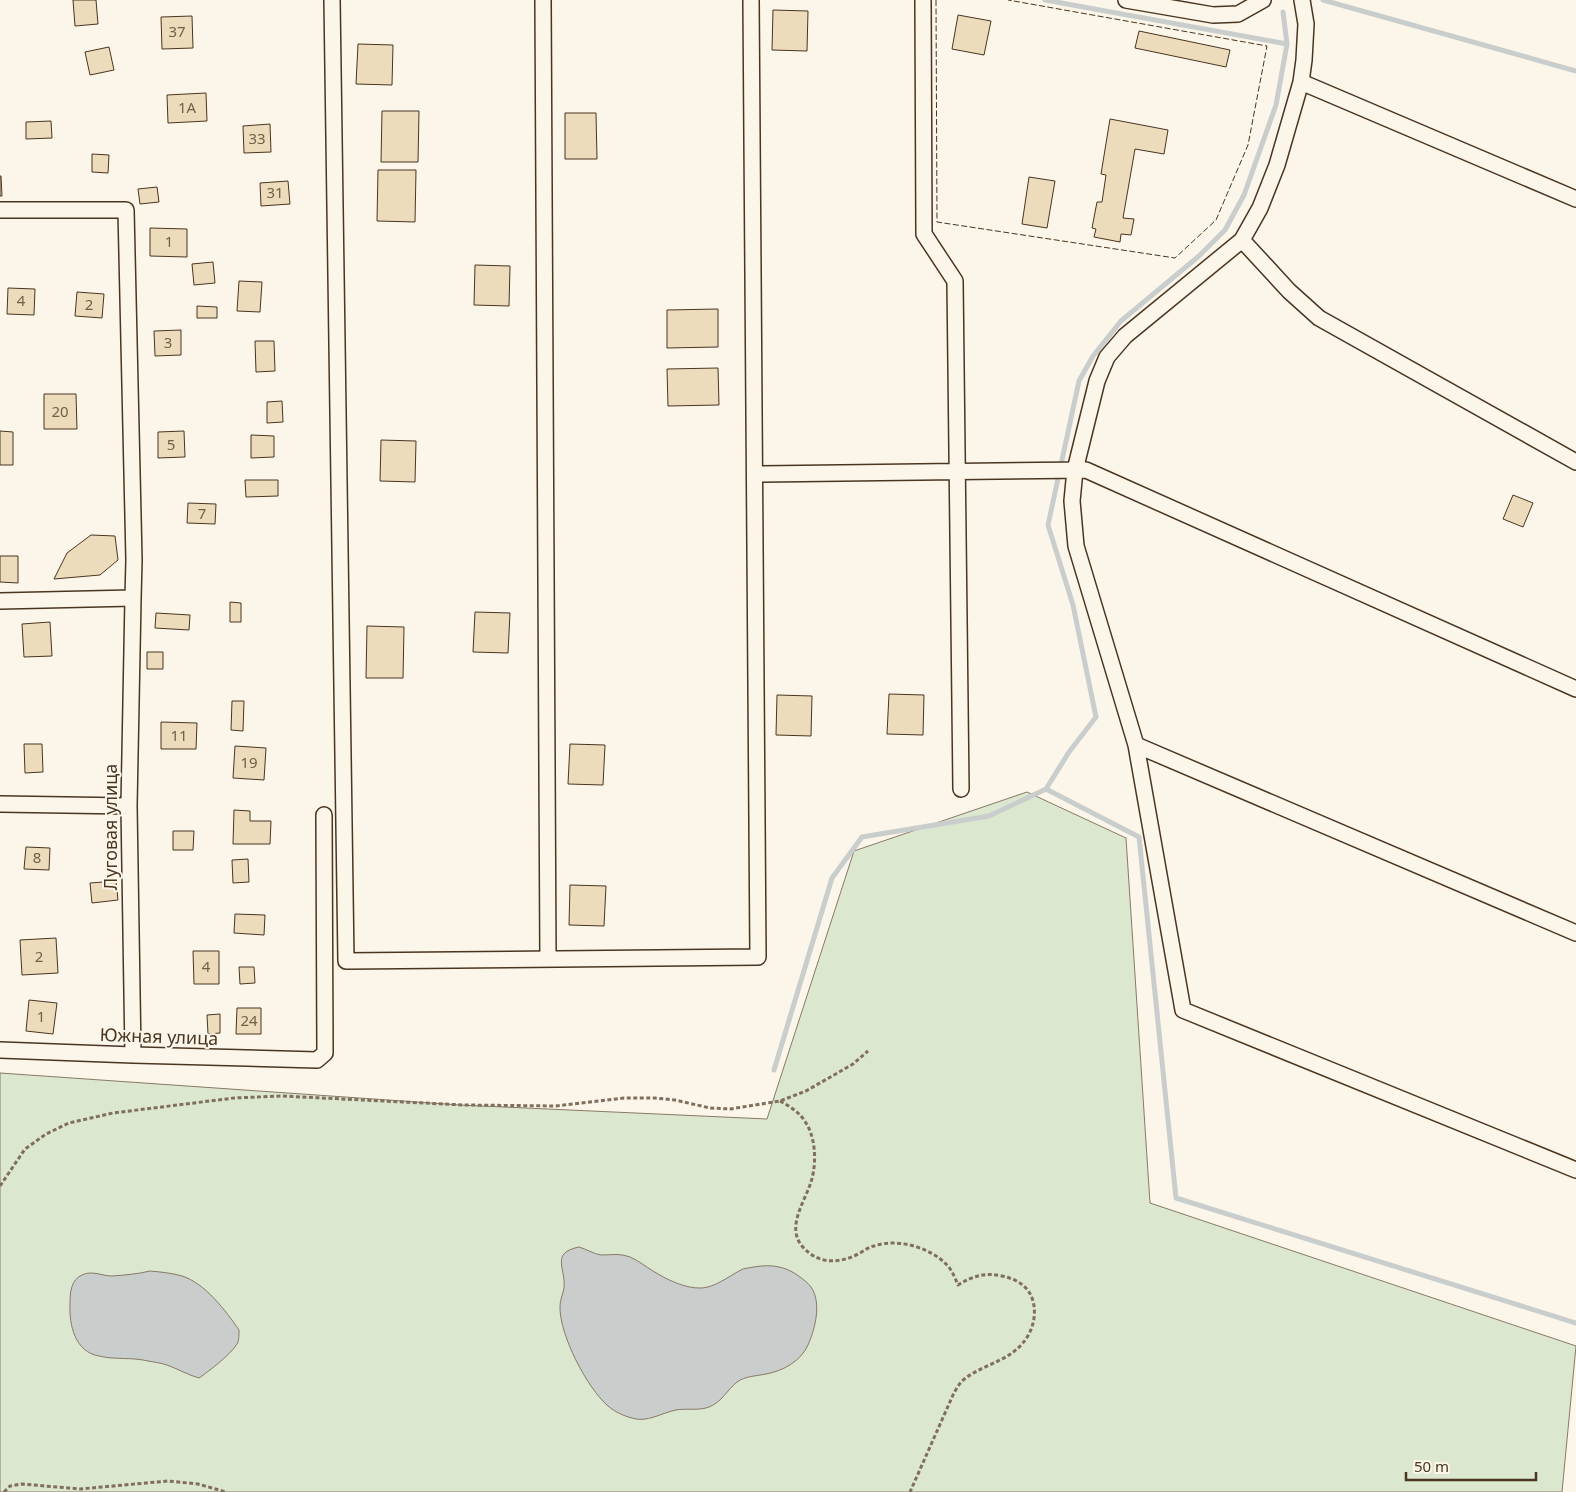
<svg xmlns="http://www.w3.org/2000/svg" width="1576" height="1492" font-family="'Noto Sans',sans-serif">
	<rect width="100%" height="100%" fill="#fbf6e9"/>
	<!-- green -->
	<path fill="#dce7d0" stroke="#887966" d="M1027,792L1126,838L1150,1203L1576,1346L1562,1492H0V1073L460,1105L767,1119L854,851Z"/>
	<!-- water -->
	<path fill="#c9cecd" stroke="#887966" d="M579,1247C586,1249 594,1254 601,1255C612,1255 618,1253 630,1257C639,1261 645,1266 653,1271C666,1279 685,1289 702,1288C715,1287 728,1277 739,1271C743,1268 749,1268 754,1267C771,1264 786,1266 800,1277C804,1280 808,1283 811,1287C822,1303 815,1329 808,1345C801,1361 783,1371 766,1374C757,1376 745,1376 737,1382C727,1390 722,1402 709,1407C699,1411 686,1408 676,1410C661,1413 647,1423 632,1418C624,1416 615,1412 608,1406C587,1388 559,1334 560,1306C560,1300 563,1294 564,1288C566,1268 550,1253 579,1247Z
		M150,1271C161,1272 172,1273 182,1276C205,1283 226,1311 239,1330C239,1334 239,1339 238,1342C234,1352 208,1372 199,1378C188,1375 178,1369 167,1365C161,1363 154,1362 148,1361C132,1357 115,1360 99,1356C75,1352 69,1325 70,1304C70,1292 71,1280 82,1275C92,1270 102,1276 112,1276C125,1275 138,1274 150,1271Z"/>
	<g fill="none" stroke-linecap="round" stroke-linejoin="round">
		<!-- stream -->
		<path stroke="#c9cecd" stroke-width="5" d="M1045,0L1287,44
			M1323,0L1576,71
			M1046,789L1139,837L1176,1198L1576,1323
			M774,1070L832,878L862,837L989,816L1046,789L1069,752L1096,717L1073,605L1048,525L1079,381L1093,356L1121,321L1199,256L1225,230L1244,195L1276,105L1287,44L1283,12"/>
	</g>
	<!-- building -->
	<path fill="#ecdcbc" stroke="#4a3520" d="M73,0H96L98,24L75,26Z
		M773,10L808,11L807,51L772,50Z
		M958,15L991,21L984,55L952,49Z
		M192,16L193,48L162,49L161,17Z
		M1139,31L1230,50L1226,67L1135,48Z
		M358,44L393,45L392,85L356,84Z
		M109,47L114,70L90,75L85,52Z
		M206,93L207,121L168,123L167,95Z
		M382,111H419L418,162H381Z
		M565,113H596L597,159H565Z
		M1110,119L1168,130L1164,154L1135,149L1123,218L1134,219L1131,235L1121,234L1120,242L1094,237L1096,229L1092,228L1097,202H1102L1106,175L1101,174Z
		M51,121L52,138L26,139V122Z
		M270,124L271,152L244,153L243,126Z
		M92,154L109,155L108,173L92,172Z
		M378,170H416L415,222L377,221Z
		M0,176H1L2,196H0Z
		M1029,177L1055,181L1047,228L1022,224Z
		M288,181L290,204L261,206L260,183Z
		M157,187L159,202L140,204L138,189Z
		M150,228L187,229V257L150,256Z
		M213,262L215,283L194,285L192,264Z
		M475,265L510,266L509,306L474,305Z
		M239,281L262,282L260,312L237,311Z
		M8,288L35,289L34,315L7,314Z
		M77,292L104,294L102,318L75,316Z
		M197,306L217,307V318H197Z
		M718,309V347L667,348V310Z
		M181,330V355L155,356L154,331Z
		M255,341H274L275,371L256,372Z
		M718,368L719,405L668,406L667,369Z
		M44,394H76L77,429H44Z
		M282,401L283,422L267,423V402Z
		M0,431L13,432V465H0Z
		M184,431L185,457L158,458V432Z
		M251,435L274,436V457L251,458Z
		M381,440L416,441L415,482L380,481Z
		M245,480H278V496L246,497Z
		M1513,495L1533,503L1523,527L1503,519Z
		M188,503L216,504L215,524L187,523Z
		M91,535L115,536L118,560L100,575L54,579L67,553Z
		M0,556H18V583L0,582Z
		M230,602L241,603V622H230Z
		M475,612L510,613L508,653L473,652Z
		M156,613L190,615L189,630L155,628Z
		M50,622L52,656L24,657L22,624Z
		M367,626L404,627L403,678H366Z
		M147,652H163V669H147Z
		M889,694L924,695L923,735L887,734Z
		M777,695L812,696L811,736L776,735Z
		M232,701H244L243,731L231,730Z
		M161,722L197,723L196,749H161Z
		M24,744H42L43,772L25,773Z
		M570,744L605,745L603,785L568,784Z
		M235,746L266,748L264,780L233,778Z
		M234,810L250,811V821H271L270,844H233Z
		M173,831H194L193,850H173Z
		M26,847L50,848L49,870L24,869Z
		M248,859L249,882L233,883L232,860Z
		M116,881L118,900L92,903L90,883Z
		M570,885L606,886L604,926L569,925Z
		M235,914L265,915L264,935L234,933Z
		M56,938L58,973L22,975L20,940Z
		M193,951H219V984H194Z
		M239,967H254L255,983L240,984Z
		M29,1000L57,1003L53,1034L26,1031Z
		M237,1008H261V1034H236Z
		M220,1014V1033L208,1034L207,1015Z"/>
	<g fill="none" stroke-linecap="round" stroke-linejoin="round">
		<defs>
			<path id="street" d="M332,0L346,961L758,957L751,0
				M543,0L548,959
				M923,0L924,234L955,281L961,789
				M1126,0L1213,15L1238,14L1263,0
				M1302,0L1306,24L1304,60L1301,82L1277,165L1260,208L1242,240L1125,336L1107,357L1097,381L1075,470L1072,501L1076,546L1136,745L1183,1010L1576,1170
				M1301,82L1576,199
				M0,210H126L134,560L133,598L0,601
				M1242,240L1289,291L1319,318L1576,462
				M755,474L1086,470L1576,689
				M133,598L129,806L133,1055
				M1136,745L1576,933
				M0,804L129,806
				M0,1050L133,1055L317,1060L325,1053L324,815"/>
		</defs>
		<!-- street casing -->
		<use href="#street" stroke="#4a3520" stroke-width="18"/>
		<!-- path -->
		<path stroke="#7f6f5c" stroke-width="3" stroke-dasharray="4 2.5" stroke-linecap="butt" d="M780,1101C789,1106 798,1111 804,1120C816,1136 817,1163 811,1182C805,1201 786,1227 802,1246C818,1265 840,1264 860,1253C865,1250 869,1247 874,1246C897,1238 930,1247 947,1265C952,1270 955,1278 958,1285C973,1276 985,1272 1002,1276C1016,1279 1029,1286 1033,1301C1036,1312 1034,1324 1029,1334C1013,1363 983,1362 961,1382C958,1386 955,1391 953,1395L910,1492
			M0,1186L25,1149L46,1134L69,1123L113,1113L234,1098L282,1096L464,1105L556,1106L624,1098H655L675,1100L710,1108L730,1109L780,1101L806,1091L853,1064L868,1051
			M4,1492L10,1486L22,1484L80,1489L168,1481L198,1484L226,1492"/>
		<!-- street -->
		<use href="#street" stroke="#fbf6e9" stroke-width="15"/>
		<!-- fence -->
		<path stroke="#4a3520" stroke-width="1" stroke-dasharray="6 2.5" stroke-linecap="butt" d="M936,0L937,222L1175,258L1216,220L1248,145L1267,46L1008,0"/>
	</g>
	<g text-anchor="middle" stroke-width="4" stroke-linejoin="round" paint-order="stroke">
		<!-- number labels -->
		<g font-size="15" fill="#725f47">
			<text x="177" y="37">37</text>
			<text x="187" y="113">1А</text>
			<text x="257" y="144">33</text>
			<text x="275" y="198">31</text>
			<text x="169" y="247">1</text>
			<text x="21" y="306">4</text>
			<text x="89" y="310">2</text>
			<text x="168" y="348">3</text>
			<text x="60" y="417">20</text>
			<text x="171" y="450">5</text>
			<text x="202" y="519">7</text>
			<text x="179" y="741">11</text>
			<text x="249" y="768">19</text>
			<text x="37" y="863">8</text>
			<text x="39" y="962">2</text>
			<text x="206" y="972">4</text>
			<text x="41" y="1022">1</text>
			<text x="249" y="1026">24</text>
		</g>
		<!-- street labels -->
		<g font-size="18" fill="#4a3520" stroke="#fbf6e9">
			<text transform="translate(111 827) rotate(-90)" y="6">Луговая улица</text>
			<text transform="translate(159 1037) rotate(2)" y="6">Южная улица</text>
		</g>
	</g>
	<!-- scale -->
	<path d="M1406 1472v8h130v-8" fill="none" stroke="#4a3520" stroke-width="2.5"/>
	<text x="1414" y="1472" font-size="15" fill="#4a3520" stroke="#fbf6e9" stroke-width="4" paint-order="stroke">50 m</text>
</svg>
